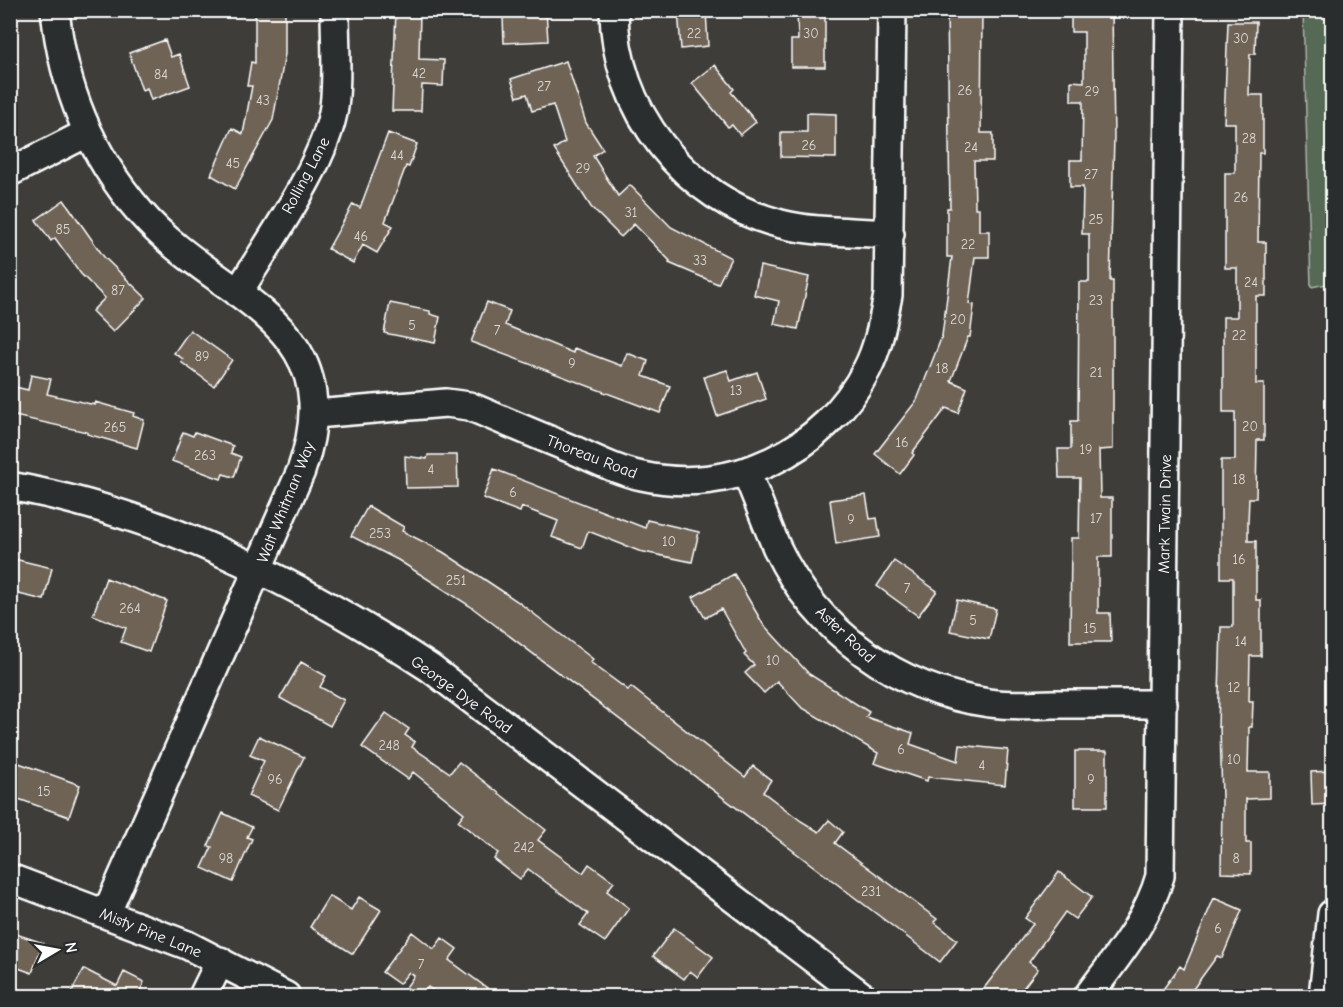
<svg xmlns="http://www.w3.org/2000/svg" width="1343" height="1007" font-family="'Comic Neue',sans-serif">
	<rect width="100%" height="100%" fill="#3e3d3a"/>
	<filter id="ink" filterUnits="userSpaceOnUse"><feTurbulence type="fractalNoise" baseFrequency=".0167" numOctaves="2"/><feDisplacementMap in="SourceGraphic" scale="12" xChannelSelector="R" yChannelSelector="G"/><feConvolveMatrix kernelMatrix="1 2 1 2 8 2 1 2 1" color-interpolation-filters="sRGB"/></filter>
	<g filter="url(#ink)">
		<!-- green -->
		<path fill="#566954" stroke="#aab4aa" stroke-width="1.5" d="M1303,11H1332V283L1311,287Z"/>
		<!-- building -->
		<path fill="#6e6355" stroke="#fff" stroke-width="1.5" d="M255,10H285V54L273,120L235,189L211,175L232,128L243,134L252,86H247L251,62L255,63Z
			M396,10H420L419,59L444,60L443,86L422,85L421,111H392Z
			M519,10H546L548,41L504,43L503,17L519,16Z
			M678,10H706L708,46L681,49Z
			M797,10H825V67H791V40H798Z
			M947,10H982L981,133H993V161H974L975,208H979V231H989V257H975L969,304L974,305L970,337H968L951,381L967,388L958,413L946,408L912,453L914,455L900,474L875,454L917,400L942,336L952,257H947V208H950Z
			M1071,10H1112L1114,137L1110,281H1113V449L1099,450L1100,498H1112V557H1098V613H1110L1111,642H1070L1071,538H1079L1080,478H1059L1058,449H1071V421H1078L1079,282H1089V234H1082L1083,187H1070V160H1082L1083,101H1071V81L1084,82V32H1071Z
			M1228,22H1256L1255,54H1250L1249,95H1263V153H1259L1258,242H1266V296H1256V384H1264V440H1257L1256,498H1249L1248,522V541H1256V600H1261V656H1250L1249,701H1253L1252,727H1249L1248,772H1270V798L1246,799V843H1251V874L1221,873L1222,799L1220,727H1218L1221,627H1233V578H1221V460H1235V412H1223V317H1237V268H1225V173H1235V123H1224Z
			M165,40L171,57L179,54L190,86L151,100L147,88L142,90L129,53Z
			M566,61L586,123L603,149L593,156L618,196L630,185L671,227L731,258L718,284L669,263L670,261L634,224L621,237L591,207L554,149L565,142L553,105L532,111L527,94L517,97L511,79Z
			M715,65L734,89L731,92L756,122L740,135L732,125L728,127L692,83Z
			M807,113L836,114V158L781,157V132H807Z
			M388,133L417,144L409,167L406,166L385,222L393,226L377,253L363,245L353,263L328,249L353,204L360,208Z
			M64,200L104,257L146,298L113,332L92,311L105,298L81,274L55,238L51,241L36,220Z
			M760,266L809,277L798,329L774,324L779,301L754,295Z
			M487,302L510,311L505,325L573,353L574,348L622,366L627,353L648,361L643,376L670,386L660,413L471,342Z
			M390,303L430,311V314L440,317L435,343L384,333Z
			M190,330L232,360L214,386L181,362L183,359L174,353Z
			M727,370L731,381L757,372L766,399L717,416L704,377Z
			M31,375L51,379L47,394L95,405V402L134,413L133,416L144,420L137,448L87,434V432L10,415L15,387L28,390Z
			M183,432L193,436L195,432L233,446L231,453L241,457L234,477L223,474L221,479L172,461Z
			M428,455H457L458,487L406,488L405,456L427,459Z
			M494,469L645,528L647,520L699,532L692,562L639,551L588,531L582,548L552,537L558,521L522,507L520,512L483,498Z
			M866,495L870,519L877,518L880,537L836,544L830,500Z
			M368,506L404,527L402,531L443,552L517,601L593,659L590,662L628,690L631,687L745,777L753,766L771,780L763,792L801,821L819,832L829,820L843,832L835,843L937,919L934,922L957,940L940,962L470,606L398,560L351,536Z
			M10,558L52,568L44,600L10,592Z
			M894,561L937,591L918,616L877,586Z
			M734,574L763,624L809,674L869,712L866,717L913,733L910,744L958,761L960,745L1008,750L1005,785L928,777L927,781L874,763L878,753L801,707L777,681L764,693L745,673L754,665L744,655L746,653L721,609L705,618L693,597Z
			M106,578L167,601L149,652L121,642L126,628L93,615Z
			M957,600L996,609L989,639L950,631Z
			M301,662L326,676L320,687L344,700L330,726L280,698Z
			M386,713L409,729L405,735L415,742L412,747L450,773L459,762L546,830L538,840L583,873L589,864L614,882L607,891L629,908L605,942L580,925L588,914L566,897L528,869L520,879L494,859L498,853L458,821L464,813L413,772L408,779L362,747Z
			M259,736L304,757L278,810L248,796L264,761L250,755Z
			M1075,751H1107V807H1075Z
			M16,762L80,785L69,817L10,796V777Z
			M1332,771V804L1312,805L1311,772Z
			M223,813L252,827L247,837L252,839L233,882L202,868L212,847L208,846Z
			M1059,872L1092,897L1075,919L1065,912L1029,962L1038,969L1017,996H978L1033,924L1025,918Z
			M329,896L351,910L359,897L381,910L353,954L310,927Z
			M1214,898L1242,910L1222,958L1217,956L1188,996H1158L1180,966L1184,969Z
			M674,928L713,957L698,977L690,971L684,979L653,956Z
			M10,932L43,943L32,973L10,965Z
			M412,932L434,949L442,938L457,949L449,960L498,996H441L428,987L421,996H413L404,990L414,976L409,972L399,984L382,972Z
			M84,969L117,986L124,972L144,982L138,996H69Z"/>
		<g fill="none" stroke-linecap="round" stroke-linejoin="round">
			<defs>
				<path id="minor" d="M55,10C63,86 90,154 140,212C216,301 355,319 301,471L106,914
					M614,10C614,109 685,200 781,224C816,233 854,231 890,234
					M10,172L87,133
					M238,293C268,242 326,163 334,107C338,76 335,42 335,10
					M315,414L446,403L469,406C504,421 539,436 574,450C596,460 618,471 642,476C732,496 825,451 867,369C879,346 883,320 888,295L892,10
					M746,472C757,497 766,523 777,548C817,633 898,690 989,703C1010,706 1032,705 1053,704C1089,704 1126,704 1163,704
					M10,486C164,514 300,583 430,668L862,996
					M10,878L187,945L286,996
					M203,996L220,961
					M1088,996C1116,958 1147,922 1160,876L1170,10
					M1323,996L1332,914"/>
			</defs>
			<!-- minor casing -->
			<use href="#minor" stroke="#fff" stroke-width="32"/>
			<!-- minor -->
			<use href="#minor" stroke="#2a2d2e" stroke-width="27"/>
		</g>
	</g>
	<g text-anchor="middle" stroke-width="6" stroke-linejoin="round" paint-order="stroke">
		<!-- number labels -->
		<g font-size="14" fill="#dbd8d4">
			<text x="694" y="38">22</text>
			<text x="811" y="38">30</text>
			<text x="1241" y="43">30</text>
			<text x="419" y="78">42</text>
			<text x="161" y="79">84</text>
			<text x="544" y="91">27</text>
			<text x="965" y="95">26</text>
			<text x="1092" y="96">29</text>
			<text x="263" y="105">43</text>
			<text x="1249" y="143">28</text>
			<text x="809" y="150">26</text>
			<text x="971" y="152">24</text>
			<text x="397" y="160">44</text>
			<text x="233" y="168">45</text>
			<text x="583" y="173">29</text>
			<text x="1091" y="179">27</text>
			<text x="1241" y="202">26</text>
			<text x="631" y="217">31</text>
			<text x="1096" y="224">25</text>
			<text x="63" y="234">85</text>
			<text x="361" y="241">46</text>
			<text x="968" y="249">22</text>
			<text x="700" y="265">33</text>
			<text x="1251" y="287">24</text>
			<text x="118" y="295">87</text>
			<text x="1096" y="305">23</text>
			<text x="958" y="324">20</text>
			<text x="412" y="330">5</text>
			<text x="497" y="335">7</text>
			<text x="1239" y="340">22</text>
			<text x="202" y="361">89</text>
			<text x="572" y="368">9</text>
			<text x="942" y="373">18</text>
			<text x="1096" y="377">21</text>
			<text x="736" y="395">13</text>
			<text x="1250" y="431">20</text>
			<text x="115" y="432">265</text>
			<text x="902" y="447">16</text>
			<text x="1086" y="454">19</text>
			<text x="205" y="460">263</text>
			<text x="431" y="474">4</text>
			<text x="1239" y="484">18</text>
			<text x="513" y="497">6</text>
			<text x="1096" y="523">17</text>
			<text x="851" y="524">9</text>
			<text x="380" y="538">253</text>
			<text x="669" y="546">10</text>
			<text x="1239" y="564">16</text>
			<text x="456" y="585">251</text>
			<text x="907" y="593">7</text>
			<text x="130" y="613">264</text>
			<text x="973" y="625">5</text>
			<text x="1090" y="633">15</text>
			<text x="1241" y="646">14</text>
			<text x="773" y="665">10</text>
			<text x="1234" y="692">12</text>
			<text x="389" y="750">248</text>
			<text x="901" y="754">6</text>
			<text x="1234" y="764">10</text>
			<text x="982" y="770">4</text>
			<text x="275" y="784">96</text>
			<text x="1091" y="784">9</text>
			<text x="44" y="796">15</text>
			<text x="524" y="852">242</text>
			<text x="226" y="863">98</text>
			<text x="1236" y="863">8</text>
			<text x="871" y="896">231</text>
			<text x="1218" y="933">6</text>
			<text x="421" y="969">7</text>
		</g>
		<!-- street labels -->
		<g font-size="16" fill="#fff" stroke="#2a2d2e">
			<text transform="translate(305 175) rotate(-62)" y="6">Rolling Lane</text>
			<text transform="translate(592 456) rotate(21)" y="6">Thoreau Road</text>
			<text transform="translate(285 502) rotate(-68)" y="6">Walt Whitman Way</text>
			<text transform="translate(1164 514) rotate(-89)" y="6">Mark Twain Drive</text>
			<text transform="translate(846 634) rotate(43)" y="6">Aster Road</text>
			<text transform="translate(462 694) rotate(36)" y="6">George Dye Road</text>
			<text transform="translate(151 932) rotate(22)" y="6">Misty Pine Lane</text>
		</g>
	</g>
	<!-- margin -->
	<rect width="1343" height="1007" fill="none" stroke="#2a2d2e" stroke-width="36"/>
	<rect x="18" y="18" width="1307" height="971" fill="none" stroke="#fff" stroke-width="2" filter="url(#ink)"/>
	<!-- north arrow -->
	<g transform="translate(57 950) rotate(80)" stroke="#2a2d2e" stroke-width="4.5" paint-order="stroke">
	<path d="M0-4.5L10 22L0 15L-10 22Z" fill="#ffffff"/>
	<text y="-9" font-size="16" font-weight="bold" text-anchor="middle" fill="#ffffff">N</text>
	</g>
</svg>
